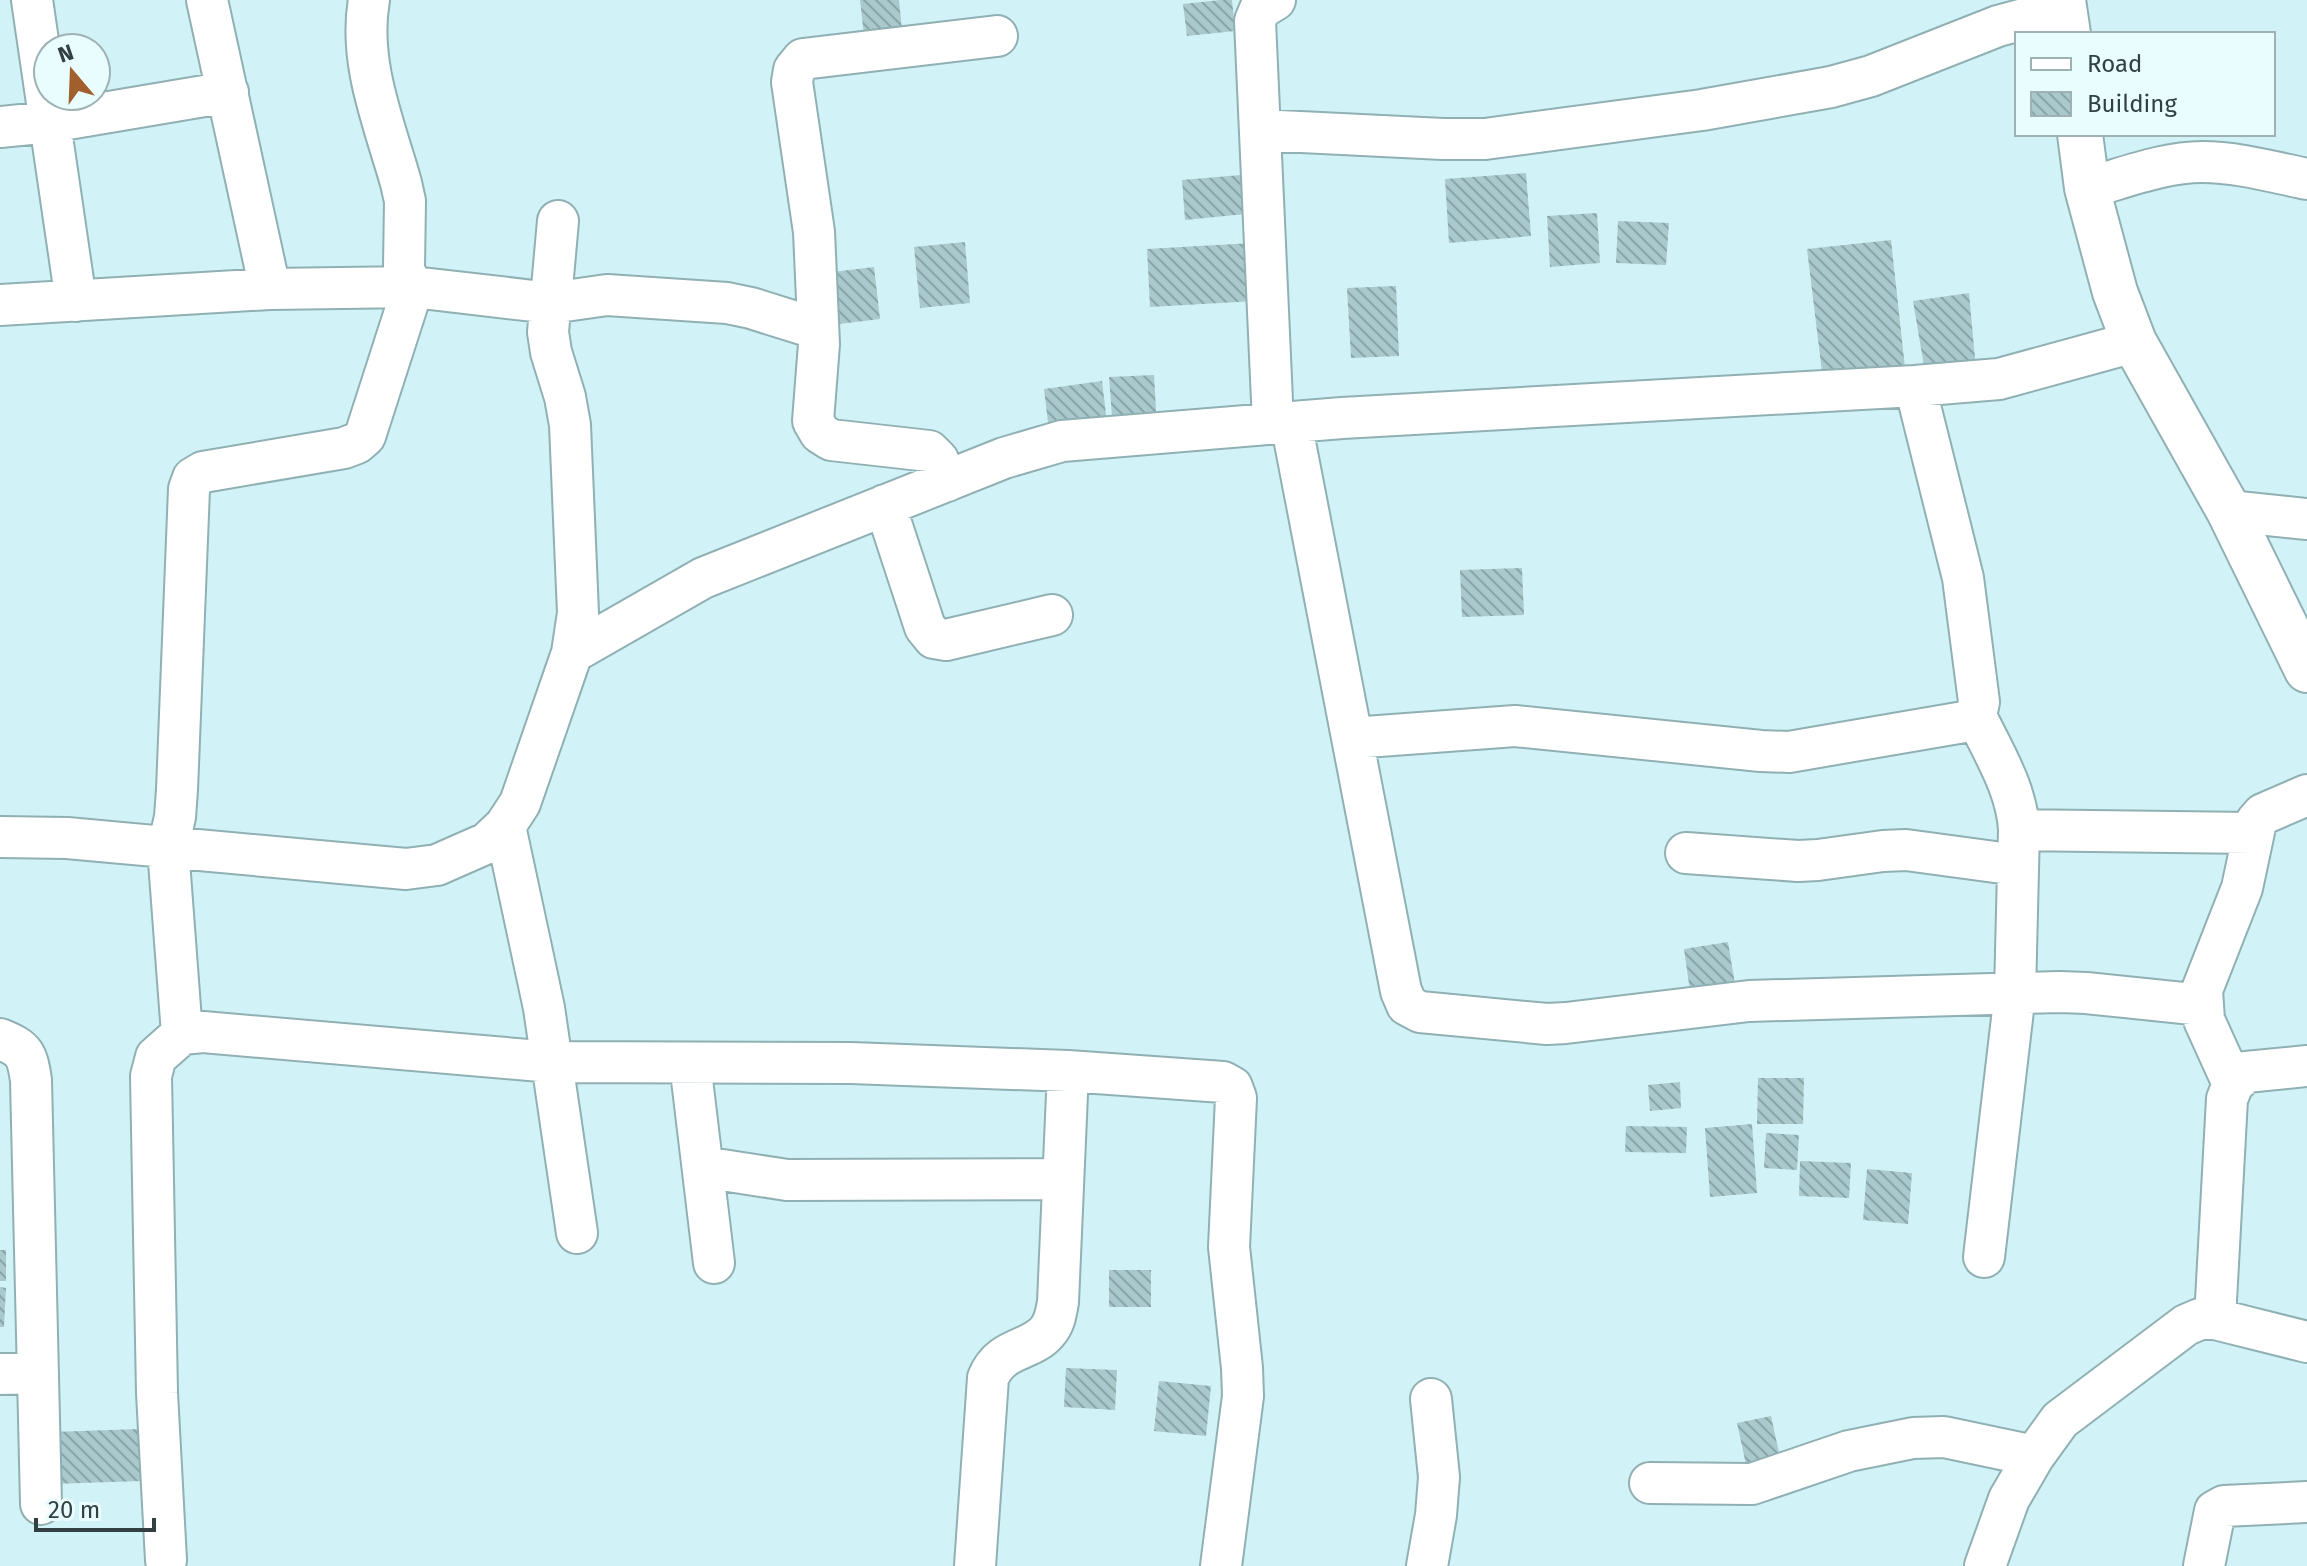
<svg xmlns="http://www.w3.org/2000/svg" width="2307" height="1566" font-family="'Fira Sans',sans-serif">
	<defs>
		<pattern id="building-back-hatch" width="6" height="6" patternUnits="userSpaceOnUse" patternTransform="scale(2)"><rect width="6" height="6" fill="#a9c9cd"/><path d="M-1 5l2 2M0 0l6 6M5-1l2 2" fill="none" stroke="#8aa5a8"/></pattern>
	</defs>
	<rect width="100%" height="100%" fill="#d1f2f6"/>
	<!-- building -->
	<path fill="url(#building-back-hatch)" d="M860,0H899L903,40L865,44Z
		M1221,0H1232L1235,31L1187,36L1183,4Z
		M1526,173L1531,236L1449,243L1445,179Z
		M1241,175L1245,214L1185,220L1182,180Z
		M1597,213L1600,263L1550,267L1547,216Z
		M1618,221L1669,223L1666,265L1616,263Z
		M1891,240L1906,377L1823,380L1807,249Z
		M965,242L970,303L920,308L914,247Z
		M1252,243L1255,301L1150,307L1147,249Z
		M874,267L880,319L823,326L816,274Z
		M1396,286L1399,356L1351,358L1347,288Z
		M1969,293L1976,369L1925,372L1913,301Z
		M1154,375L1157,427L1113,429L1109,377Z
		M1102,381L1107,423L1049,431L1044,389Z
		M1522,568L1524,615L1462,617L1460,570Z
		M1728,942L1735,984L1690,991L1684,949Z
		M1758,1078H1804L1803,1124H1757Z
		M1680,1082L1681,1108L1650,1111L1648,1085Z
		M1752,1124L1757,1193L1710,1197L1705,1128Z
		M1626,1126L1687,1127L1686,1153L1625,1152Z
		M1766,1133L1799,1135L1797,1170L1764,1168Z
		M1800,1161L1851,1163L1849,1198L1799,1196Z
		M1867,1169L1912,1173L1908,1224L1863,1220Z
		M0,1250H6V1281H0Z
		M1109,1270H1151V1307H1109Z
		M0,1287L6,1288L4,1327H0Z
		M1066,1368L1117,1370L1115,1410L1064,1407Z
		M1159,1381L1211,1386L1206,1436L1154,1431Z
		M1771,1416L1781,1462L1747,1469L1737,1423Z
		M140,1429L141,1481L53,1484L52,1432Z"/>
	<g fill="none" stroke-linecap="round" stroke-linejoin="round">
		<defs>
			<path id="street" d="M32,0L76,301
				M207,0L270,289
				M0,127L50,122L228,92
				M1260,130L1443,139H1485L1702,110L1831,87L1871,76L1998,26L2065,8
				M2087,188C2124,178 2164,162 2202,162C2237,162 2273,172 2307,179
				M0,305L270,289L413,287L551,303L607,295L727,303L751,308L818,329
				M1291,422L1401,991L1407,1005L1420,1012L1547,1024L1566,1023L1749,1001L2060,992L2086,993L2202,1005
				M1273,423L1255,21L1260,9L1275,0
				M947,481L938,460L929,451L831,440L820,433L813,421L819,344L814,232L792,82L794,70L803,59L997,36
				M885,505L925,627L934,638L946,640L1052,615
				M2229,511L2307,519
				M572,653L703,578L1004,458L1062,441L1342,418L1915,386L1999,379L2134,342
				M1976,716C1993,752 2017,789 2019,830L2015,993L1984,1257
				M1352,738L1515,726L1761,751L1789,752L1964,722L1976,716L1979,702L1963,578L1915,386
				M505,826L544,1008L577,1233
				M2019,830L2252,833
				M0,837L67,838L406,869L437,865L487,843L505,826L520,803L572,653L578,613L570,425L565,397L551,352L548,332L558,221
				M1686,853L1798,861L1818,860L1883,851L1906,850L2017,865
				M182,1034L168,848L175,817L177,790L189,489L193,478L203,472L344,448L357,443L365,436L413,287L405,273L404,267L405,201L401,183C384,123 358,62 369,0
				M0,1039C25,1049 27,1054 31,1080L41,1504
				M690,1063L714,1263
				M2233,1084L2204,1020L2202,990L2242,888L2256,822L2263,814L2307,795
				M703,1167L787,1180L1063,1179
				M2215,1319L2227,1099L2233,1084L2246,1072L2307,1066
				M0,1374L38,1373
				M1650,1483L1752,1484L1849,1451L1913,1438L1944,1437L2034,1456
				M166,1560L157,1393L151,1076L156,1057L182,1034L203,1032L552,1062L851,1063L1068,1071L1223,1082L1232,1087L1236,1098L1229,1247L1242,1368L1243,1396L1221,1566
				M975,1566L988,1378C1001,1346 1030,1352 1047,1332C1055,1323 1056,1313 1058,1302L1068,1071
				M1427,1566L1436,1515L1439,1477L1431,1399
				M1985,1566L2009,1499L2034,1456L2060,1420L2186,1325L2200,1319H2215L2307,1342
				M2204,1566L2215,1511L2224,1506L2307,1502"/>
			<path id="secondary" d="M2063,0L2068,34
				M2080,134L2087,188L2115,292L2134,342L2229,511L2307,670"/>
		</defs>
		<!-- street casing -->
		<use href="#street" stroke="#90b0b3" stroke-width="44"/>
		<!-- secondary casing -->
		<use href="#secondary" stroke="#90b0b3" stroke-width="48"/>
		<!-- street -->
		<use href="#street" stroke="#fff" stroke-width="40"/>
		<!-- secondary -->
		<use href="#secondary" stroke="#fff" stroke-width="44"/>
	</g>
	<!-- legend -->
	<rect x="2015" y="32" width="260" height="104" fill="#e9fdff" stroke="#a0b1b3" stroke-width="2"/>
	<rect x="2031" y="58" width="40" height="12" fill="#ffffff" stroke="#a0b1b3" stroke-width="2"/>
	<text x="2087" y="72" font-size="24" fill="#324041">Road</text>
	<rect x="2031" y="92" width="40" height="24" fill="url(#building-back-hatch)" stroke="#a0b1b3" stroke-width="2"/>
	<text x="2087" y="112" font-size="24" fill="#324041">Building</text>
	<!-- north arrow -->
	<g transform="translate(72 72) rotate(341)"><circle r="38" fill="#e9fdff" stroke="#a0b1b3" stroke-width="2"/>
	<path d="M0-6L14 30L0 20L-14 30Z" fill="#a15f2d"/>
	<text y="-12" font-size="22" font-weight="bold" text-anchor="middle" fill="#324041">N</text>
	</g>
	<!-- scale -->
	<path d="M36 1518v12h118v-12" fill="none" stroke="#324041" stroke-width="4"/>
	<text x="48" y="1518" font-size="24" fill="#324041" stroke="#e9fdff" stroke-width="6" paint-order="stroke">20 m</text>
</svg>
